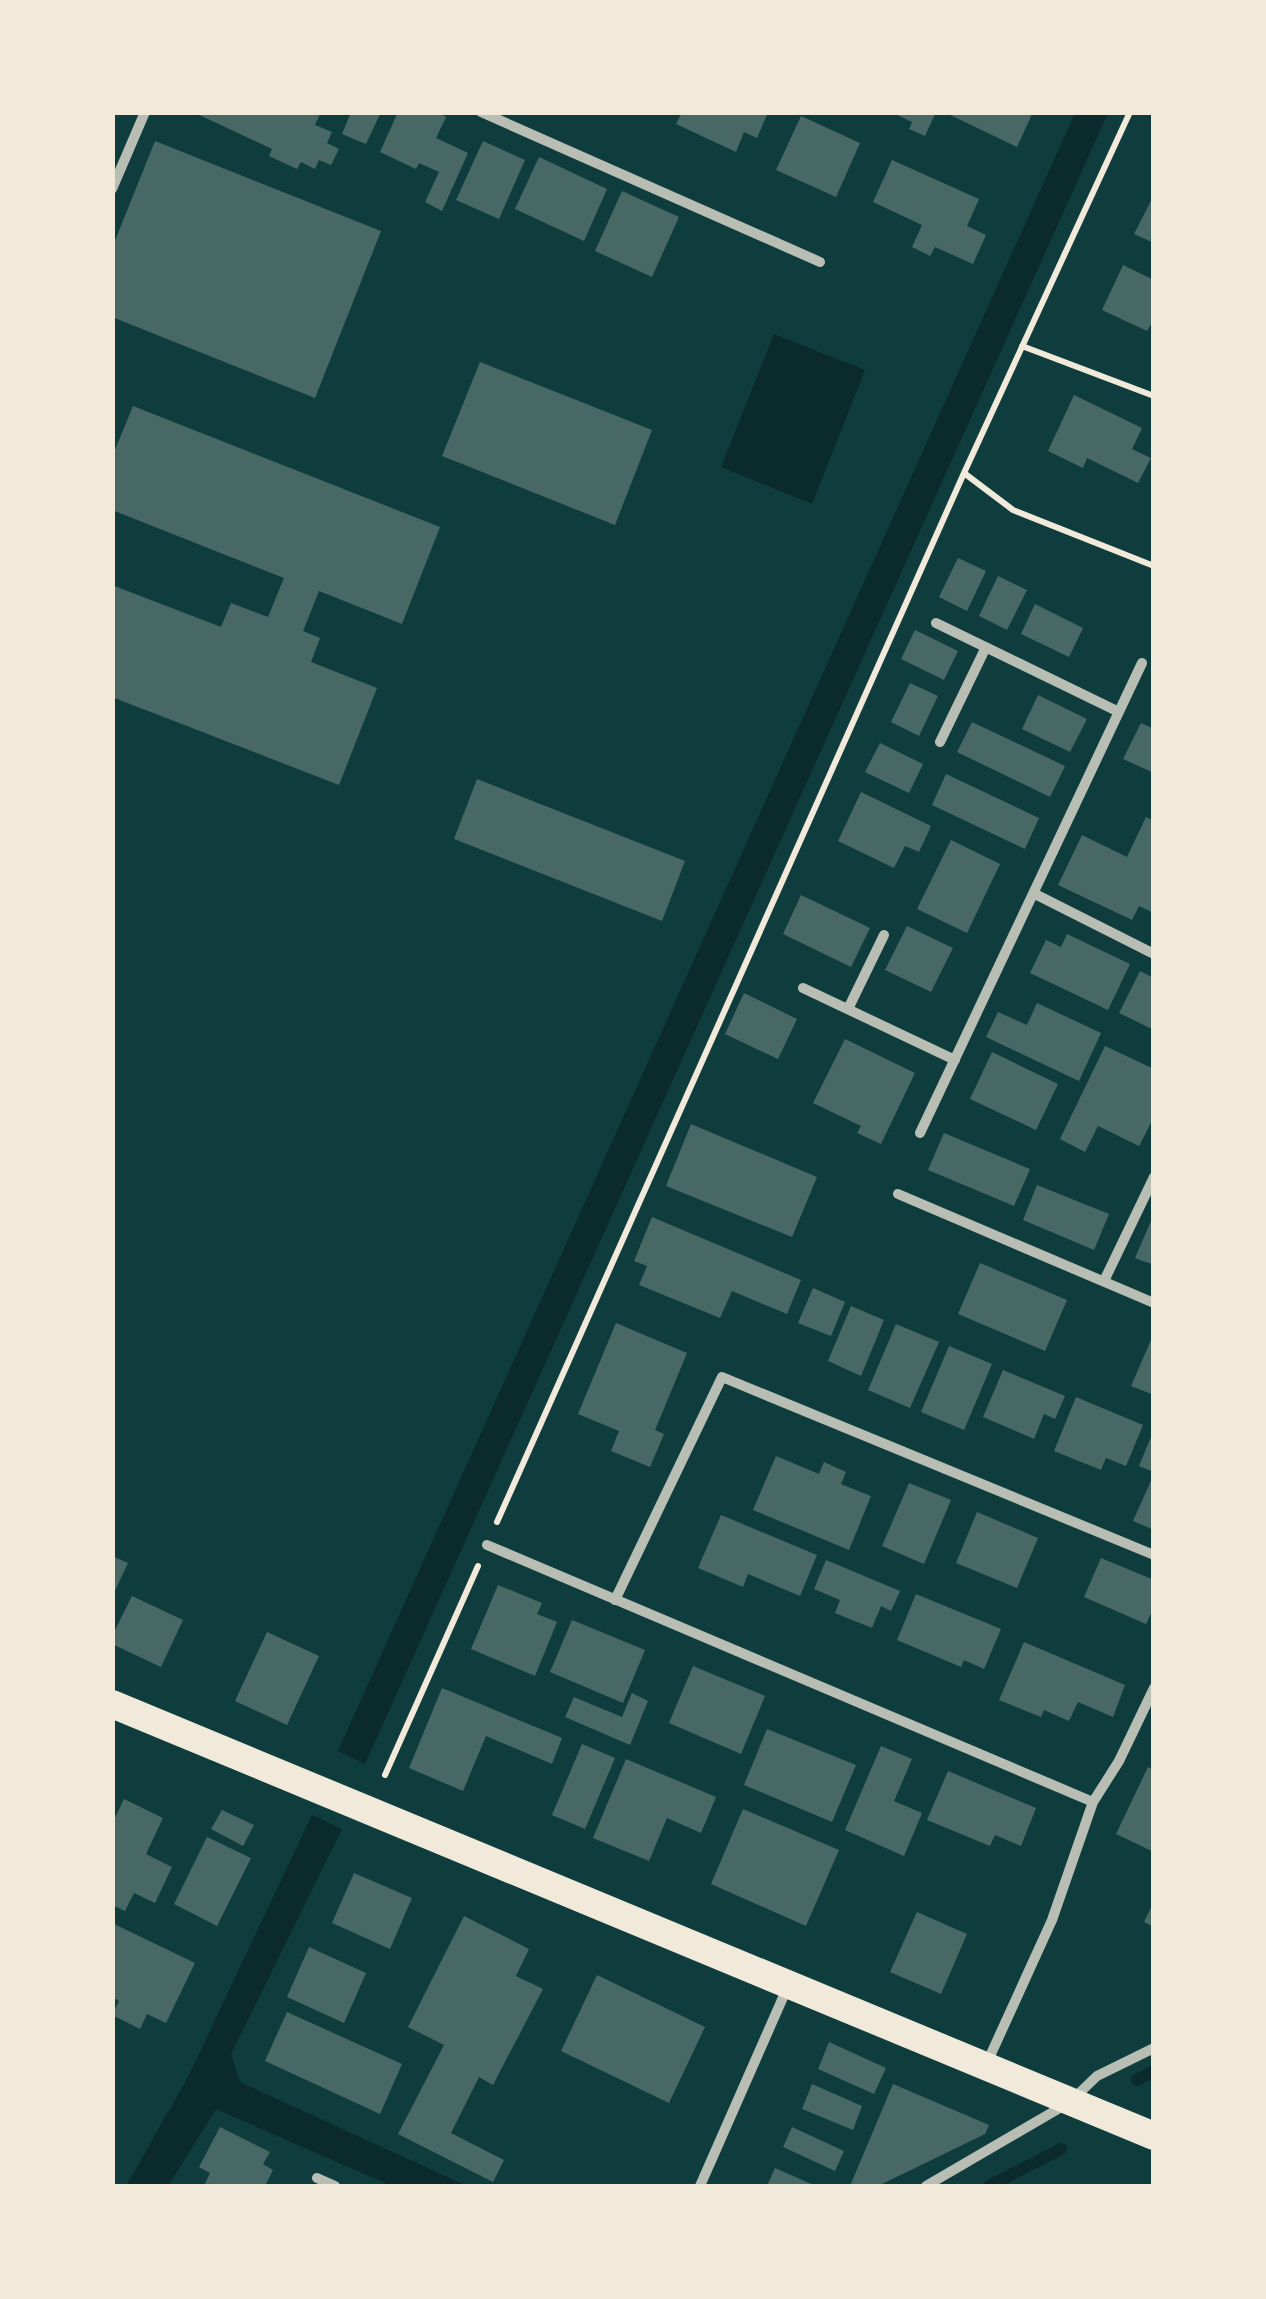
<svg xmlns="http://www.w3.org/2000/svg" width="1266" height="2299" font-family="Helvetica,sans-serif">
	<rect width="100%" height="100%" fill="#0f3d3e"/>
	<!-- water -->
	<path fill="#0a2a2b" d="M1075,113H1108L365,1764L338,1751Z
		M774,334L865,370L812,504L721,467Z
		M312,1815L342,1829L231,2054L240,2082L467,2186H392L216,2109L168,2186H126L188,2077Z"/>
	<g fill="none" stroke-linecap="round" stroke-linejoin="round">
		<!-- stream -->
		<path stroke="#0a2a2b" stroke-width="12" d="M1137,2080L1154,2071
			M989,2186L1061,2149"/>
	</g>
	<!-- building -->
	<path fill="#486865" d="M193,112H321L315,125L332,132L327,143L339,149L331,165L319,160L315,169L301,162L297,169L269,156L272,149Z
		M351,112H381L366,144L342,134Z
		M398,112H437L446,117L436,138L468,153L442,211L425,202L439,172L419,163L416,169L380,152Z
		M682,112H768L757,138L744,132L736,152L676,124Z
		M891,112H936L925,136L909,129L912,122Z
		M944,112H1033L1017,147Z
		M801,116L860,143L836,197L776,170Z
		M155,141L381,231L315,398L112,317V248Z
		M483,141L525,160L499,219L456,200Z
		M539,157L607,189L584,241L515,209Z
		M892,160L979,199L967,226L986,235L973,264L935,247L930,256L912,247L922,225L873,202Z
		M622,191L679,217L652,277L595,251Z
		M1154,195V243L1134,234Z
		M1123,265L1154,280V319L1147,331L1102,310Z
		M480,362L652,430L615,525L442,456Z
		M1074,395L1142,428L1132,449L1151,458L1138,483L1087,458L1083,468L1048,451Z
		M133,406L440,527L402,624L319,591L303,631L320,638L311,662L377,688L339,785L112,697V585L221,627L231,603L268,617L284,578L112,510V457Z
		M958,558L986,571L967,611L939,597Z
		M998,576L1027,590L1007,630L979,616Z
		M1035,604L1083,628L1069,657L1021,634Z
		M915,630L958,651L944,680L901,659Z
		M910,683L938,696L919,736L891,722Z
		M1038,695L1087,719L1070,752L1022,729Z
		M972,722L1065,766L1050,797L957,752Z
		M1141,723L1154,729V773L1123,759Z
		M880,743L923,764L909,793L865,772Z
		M946,774L1039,818L1025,849L932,805Z
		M477,779L685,861L662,921L454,839Z
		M861,792L931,826L919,852L905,846L894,868L838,841Z
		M1146,817L1154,821V913L1139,906L1132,920L1058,885L1082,835L1127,857Z
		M951,840L1000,864L967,933L917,909Z
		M801,895L870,928L851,967L783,934Z
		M907,926L953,948L931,992L885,970Z
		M1067,934L1130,964L1108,1010L1030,973L1046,940L1061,947Z
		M1140,971L1154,978V1030L1119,1013Z
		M744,993L797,1019L778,1059L725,1034Z
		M1037,1003L1101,1033L1079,1081L986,1037L998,1012L1027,1025Z
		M845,1039L915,1073L881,1144L857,1133L861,1126L813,1103Z
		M1105,1046L1154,1069V1117L1139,1146L1098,1126L1085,1152L1060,1139Z
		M992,1052L1058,1084L1036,1130L970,1099Z
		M691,1124L817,1177L792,1237L666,1186Z
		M944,1133L1030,1169L1014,1206L928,1170Z
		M1037,1185L1109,1214L1094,1250L1023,1220Z
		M1154,1214V1265L1135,1258Z
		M652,1217L801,1280L787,1314L732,1291L720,1318L639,1285L647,1266L634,1261Z
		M980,1263L1067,1300L1045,1351L958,1314Z
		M813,1288L845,1302L831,1336L798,1323Z
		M851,1306L884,1320L861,1376L828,1361Z
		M616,1323L687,1353L655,1430L664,1434L650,1467L611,1451L619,1431L578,1414Z
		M896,1324L939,1342L910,1408L868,1390Z
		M1154,1333V1395L1131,1386Z
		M949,1346L992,1364L964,1430L921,1412Z
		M1003,1370L1065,1396L1055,1419L1044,1414L1034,1439L983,1417Z
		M1076,1397L1143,1425L1126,1466L1106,1458L1101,1470L1054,1451Z
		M1153,1432H1154V1472L1139,1466Z
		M776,1456L819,1474L824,1462L846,1472L841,1484L871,1496L849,1550L753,1510Z
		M1154,1474V1530L1133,1521Z
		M909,1483L951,1500L924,1564L882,1546Z
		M977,1512L1038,1538L1017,1588L956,1563Z
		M721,1515L817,1555L800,1596L748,1574L743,1587L698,1568Z
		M112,1556L128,1563L112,1597Z
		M1101,1558L1154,1580V1607L1146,1624L1084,1597Z
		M826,1560L900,1591L891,1611L881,1606L872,1628L835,1613L840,1600L814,1589Z
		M498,1585L542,1603L537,1614L557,1622L535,1676L471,1649Z
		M916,1594L1001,1629L984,1669L964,1660L961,1667L897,1640Z
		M132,1596L183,1620L161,1667L112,1644V1636Z
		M572,1620L645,1650L623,1703L550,1672Z
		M267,1632L319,1656L287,1725L235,1701Z
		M1024,1642L1125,1685L1113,1717L1078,1702L1069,1721L1044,1710L1041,1717L999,1700Z
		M693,1666L765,1696L741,1754L669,1723Z
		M442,1688L562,1738L552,1764L486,1736L463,1791L409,1768Z
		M632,1693L648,1701L630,1745L565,1717L574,1697L622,1717Z
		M767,1729L856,1765L832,1822L744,1785Z
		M582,1744L615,1758L585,1829L552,1815Z
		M881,1746L912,1759L894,1801L922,1813L904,1856L845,1830Z
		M626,1759L716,1797L701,1833L667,1818L649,1861L593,1838Z
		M1148,1767L1154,1770V1852L1116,1834Z
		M948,1771L1036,1808L1021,1846L995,1835L990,1846L927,1820Z
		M124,1799L163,1818L146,1854L172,1867L155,1903L134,1893L125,1911L112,1905V1824Z
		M743,1809L839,1850L806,1926L711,1884Z
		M222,1810L254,1825L243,1846L211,1829Z
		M207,1837L251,1858L217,1926L174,1904Z
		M354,1873L412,1898L390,1949L332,1923Z
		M1154,1901V1927L1144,1922Z
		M917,1912L967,1934L941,1994L890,1972Z
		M464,1916L529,1949L516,1976L543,1989L493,2085L479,2077L451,2133L504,2160L493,2182L398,2134L444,2045L408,2027Z
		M112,1923L195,1963L166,2023L147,2014L140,2029L112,2015L119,2001L112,1997Z
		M309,1947L366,1973L344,2023L287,1997Z
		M597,1975L705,2027L669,2103L561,2051Z
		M287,2012L402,2064L380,2114L265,2061Z
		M829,2042L886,2068L874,2094L818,2069Z
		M812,2084L862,2106L853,2130L802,2109Z
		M893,2084L989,2125L985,2134L878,2186H850Z
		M220,2127L270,2152L263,2164L273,2170L265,2186H204L210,2173L199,2167Z
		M792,2127L844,2151L835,2171L783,2147Z
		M775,2168L816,2186H767Z"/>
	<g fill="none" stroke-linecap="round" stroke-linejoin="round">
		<!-- path -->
		<path stroke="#f1e9da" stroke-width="6" d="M1022,346L1154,396
			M964,473L1013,510L1154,566
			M497,1522L964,473L1130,112
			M385,1775L478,1566"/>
		<!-- minor -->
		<path stroke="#b8beb3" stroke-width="10" d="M481,112L820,262
			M112,189L145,112
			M936,623L1119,712
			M940,742L986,647
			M1035,894L1154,954
			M803,988L955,1060
			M848,1009L884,935
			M920,1133L1142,663
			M898,1194L1154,1303
			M1104,1281L1154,1177
			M487,1545L1093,1802
			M615,1600L722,1377L1154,1555
			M986,2065L1052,1920L1093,1802L1119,1761L1154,1688
			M317,2178L335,2186
			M700,2186L788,1986
			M926,2186L1070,2102L1097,2076L1154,2048"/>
		<!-- trunk -->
		<path stroke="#f1e9da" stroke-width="28" d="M112,1704L1154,2136"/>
	</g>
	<!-- border -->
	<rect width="1266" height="2299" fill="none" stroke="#f1e9da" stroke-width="230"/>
</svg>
